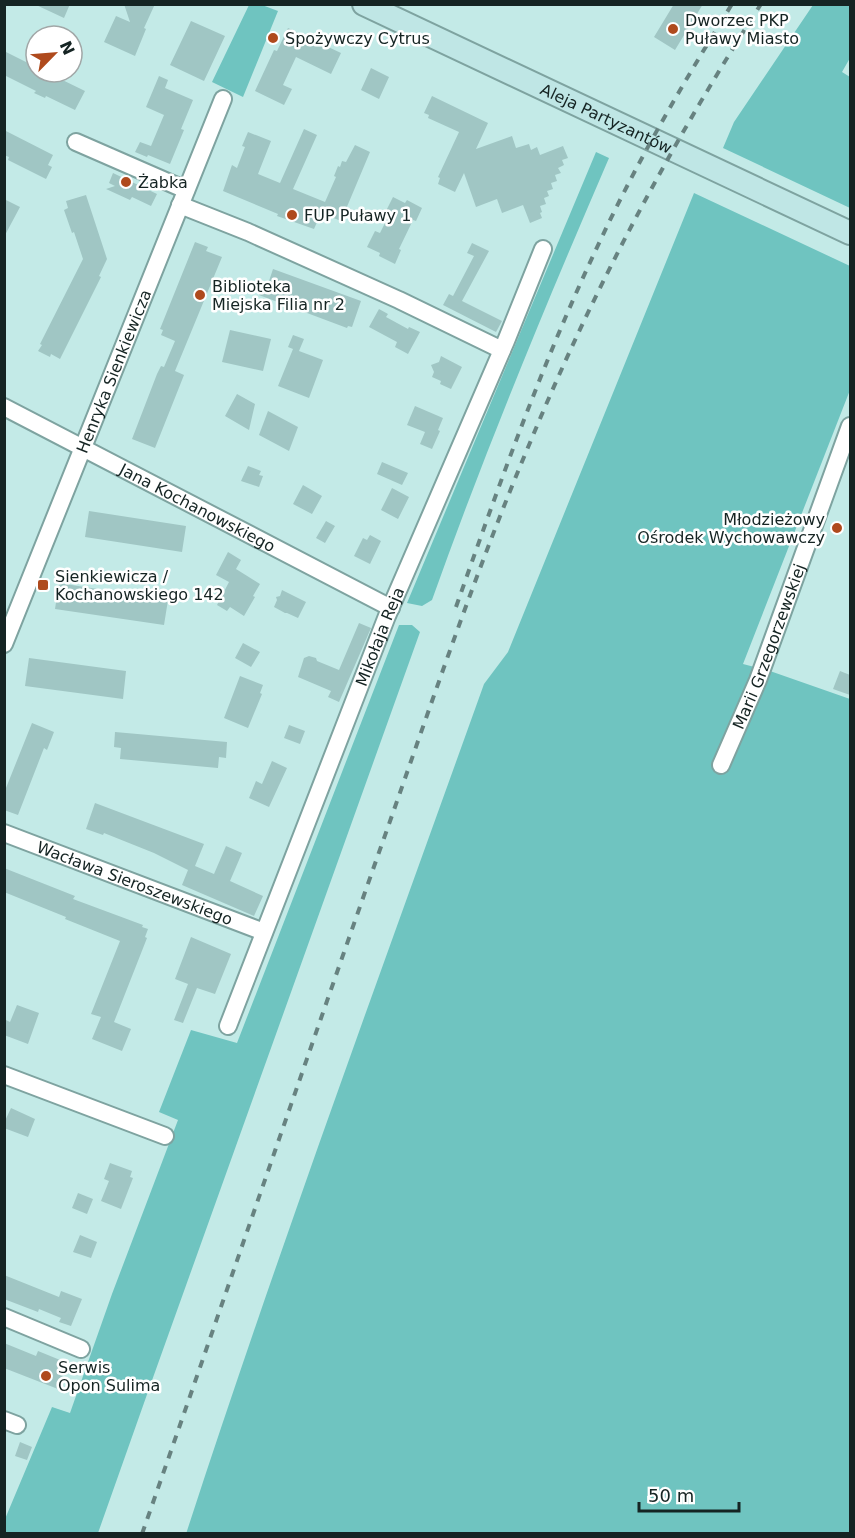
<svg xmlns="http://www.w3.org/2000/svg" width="855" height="1538" font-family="'DejaVu Sans',sans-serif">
	<rect width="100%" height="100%" fill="#c3eae7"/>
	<!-- green -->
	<path fill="#6fc4c0" d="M249,5H262L278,11L243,97L212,82Z
		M813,5H850V58L842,72L850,77V208L723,148L734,122Z
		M596,152L609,158C546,304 485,451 432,600L422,606L407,603Z
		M694,193L850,266V390L743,664L770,671L850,699V1533L186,1534C279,1248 383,966 484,684L508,652Z
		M399,625H412L420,632L150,1386L98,1533L5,1534V1519L52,1407L70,1413L112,1294L178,1120L159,1112L191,1030L237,1043Z"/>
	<!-- building -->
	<path fill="#a0c6c4" d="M34,4H70L64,18Z
		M124,4H155L144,28L146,29L135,56L104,42L116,16L130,22Z
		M674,4H703L675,50L654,37Z
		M191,21L225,36L204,81L170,65Z
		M288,28L341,53L331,74L296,57L283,85L292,89L284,105L255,91L274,50L277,51Z
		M4,51L36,67V72H46L85,91L75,110L46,96L45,98L34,93L36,91L4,75Z
		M371,68L389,77L379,99L361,90Z
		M159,76L168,80L165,88L193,100L181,129L184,130L170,164L148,155L147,157L135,152L140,142L151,146L164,115L146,107Z
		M432,96L488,123L476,149L512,136L516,148L529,144L531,150L537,147L540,155L563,146L568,158L562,160L564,165L558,168L561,173L555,175L557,181L551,183L553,189L547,191L549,196L544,198L546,204L540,206L542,212L540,213L542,218L530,223L523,205L502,213L497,199L476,207L464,173L455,192L438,184L440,178L438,177L459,132L428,118L429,115L424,113Z
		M304,129L317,135L293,189L325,202L336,177L334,176L338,166L340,167L342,161L346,162L355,145L370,152L341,221L321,213L314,229L277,216L278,214L223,191L232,165L237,168L245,147L242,146L248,132L271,141L258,174L280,183Z
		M4,130L53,155L48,165L52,167L46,179L8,160L9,157L4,155Z
		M113,173L157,194L151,206L132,197L130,200L106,189L115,186L109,183Z
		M86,195L107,259L99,276L101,277L60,359L51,354L50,357L38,351L42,345L40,344L83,259L74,232L72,233L64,210L68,208L66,201Z
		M393,197L405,203L407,200L422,208L416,221L413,220L399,249L401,250L395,264L379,256L380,253L367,247L375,231L380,233L389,215L385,213Z
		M4,199L20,207L4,237Z
		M195,242L208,247L206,251L222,257L175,371L184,375L155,448L132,439L157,374L161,366L164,367L175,341L161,335L163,330L160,329Z
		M472,243L489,251L462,301L502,321L496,332L443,305L449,294L453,296L474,256L467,253Z
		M273,269L361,301L352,327L348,326L347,328L259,295L264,283L268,284Z
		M379,309L388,314L386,317L408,329L409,327L420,332L408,354L395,347L397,342L369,327Z
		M230,330L271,339L263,371L222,362Z
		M293,335L304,339L299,351L323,360L309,398L278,386L293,349L288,347Z
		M441,356L462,367L451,389L440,384L441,381L432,377L434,372L431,365L439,362Z
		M237,394L255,404L249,430L225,416Z
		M415,406L443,418L438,430L440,431L432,449L420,444L425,432L407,425Z
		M268,411L298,427L289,451L259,435Z
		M382,462L408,473L402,485L377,474Z
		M248,466L261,471L259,475L263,476L259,487L241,481Z
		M303,485L322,496L312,514L293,504Z
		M392,488L409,497L398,519L381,510Z
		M89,511L186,526L182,552L85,537Z
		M326,521L335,526L325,543L316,538Z
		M370,535L381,541L370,564L354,556L363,538L367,540Z
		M228,552L241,560L236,569L260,584L253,596L255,597L244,616L230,607L227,611L217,605L229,582L216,575Z
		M59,583L168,600L164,625L55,609Z
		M282,590L306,602L298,618L287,613H285L274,607L277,600L276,597L280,596Z
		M359,623L371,628L339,702L328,697L331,691L298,677L304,658L309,656L316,658L317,661L339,670Z
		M243,643L260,652L251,667L235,658Z
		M29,658L126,671L123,699L25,686Z
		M840,671L850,675V695L833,689Z
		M240,676L263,685L260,693L262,694L248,728L224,718Z
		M32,723L54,732L47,750L44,748L18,815L4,810V793Z
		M289,725L305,731L300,744L284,738Z
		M115,732L227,742L226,758L219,757L218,768L120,759L121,748L114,747Z
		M272,761L287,768L269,807L249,798L256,781L262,784Z
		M95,803L204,844L195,866L214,874L226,846L242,853L230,881L263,896L254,916L182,885L188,870L154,853L104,833L103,835L86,829Z
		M4,868L75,896L73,899L143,925L142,927L148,929L145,937L147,938L114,1022L131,1029L122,1051L92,1039L101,1017L91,1014L120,941L65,919L66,917L4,892Z
		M191,937L231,954L215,994L197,988L183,1023L174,1020L188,984L175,979Z
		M17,1005L39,1013L28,1044L4,1035V1019L10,1022Z
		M11,1108L35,1119L28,1137L4,1128V1123Z
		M110,1163L132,1171L130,1177L133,1178L121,1209L101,1201L109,1181L104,1179Z
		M78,1193L93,1199L87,1214L72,1208Z
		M80,1235L97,1242L91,1258L73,1252Z
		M4,1275L59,1297L61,1291L82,1299L71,1326L59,1322L61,1318L39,1309L38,1312L4,1299Z
		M4,1343L36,1356L38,1351L65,1362L61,1371L64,1372L58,1389L4,1368Z
		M20,1442L32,1447L27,1460L15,1456Z"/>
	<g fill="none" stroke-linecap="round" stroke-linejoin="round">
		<defs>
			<g id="minor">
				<path d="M76,142L186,190"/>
				<path d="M180,205L248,232L399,300L502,350"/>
				<path id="s1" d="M4,407L391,608"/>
				<path id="s2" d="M4,644L223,99"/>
				<path id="s3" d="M721,765L758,680L850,426"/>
				<path id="s4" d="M4,833L264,932"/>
				<path id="s5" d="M228,1026L387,616L506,341L543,249"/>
				<path d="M4,1075L165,1136"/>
				<path d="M4,1317L81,1349"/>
				<path d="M4,1420L17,1425"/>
			</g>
			<g id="secondary">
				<path id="s6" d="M364,4L850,233"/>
			</g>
		</defs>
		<!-- minor casing -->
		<use href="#minor" stroke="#7ea3a0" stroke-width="20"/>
		<!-- secondary casing -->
		<use href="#secondary" stroke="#7ea3a0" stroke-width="26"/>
		<!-- minor -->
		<use href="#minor" stroke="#fff" stroke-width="16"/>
		<!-- secondary -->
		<use href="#secondary" stroke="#bfe6e5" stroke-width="22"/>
		<!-- rail -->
		<path stroke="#678280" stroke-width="4" stroke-dasharray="8 8" stroke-linecap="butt" d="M456,607C500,482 544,358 601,239C639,158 685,80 732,4
			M142,1534C221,1308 298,1083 377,858C426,720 472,580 529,445C592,292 671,144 761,4"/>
	</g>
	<!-- markers -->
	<g fill="#af4a1d" stroke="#fff" stroke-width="2">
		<circle cx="673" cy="29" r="6"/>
		<circle cx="273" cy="38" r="6"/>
		<circle cx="126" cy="182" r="6"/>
		<circle cx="292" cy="215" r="6"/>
		<circle cx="200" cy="295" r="6"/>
		<circle cx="837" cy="528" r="6"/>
		<rect x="37" y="579" width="12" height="12" rx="3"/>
		<circle cx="46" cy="1376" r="6"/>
	</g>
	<g text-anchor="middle" stroke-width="5" stroke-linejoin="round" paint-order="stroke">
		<!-- poi labels -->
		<g font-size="16" fill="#152423" stroke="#fff" text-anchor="start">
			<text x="685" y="26">Dworzec PKP<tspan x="685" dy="18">Puławy Miasto</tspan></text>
			<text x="285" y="44">Spożywczy Cytrus</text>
			<text x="138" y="188">Żabka</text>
			<text x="304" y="221">FUP Puławy 1</text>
			<text x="212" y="292">Biblioteka<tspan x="212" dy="18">Miejska Filia nr 2</tspan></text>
			<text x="825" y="525" text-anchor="end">Młodzieżowy<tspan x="825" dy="18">Ośrodek Wychowawczy</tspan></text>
			<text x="55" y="582">Sienkiewicza /<tspan x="55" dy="18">Kochanowskiego 142</tspan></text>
			<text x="58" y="1373">Serwis<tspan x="58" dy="18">Opon Sulima</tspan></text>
		</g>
		<!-- street labels -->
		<g font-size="16" fill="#152423" stroke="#fff">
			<text dy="6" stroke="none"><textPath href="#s6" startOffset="268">Aleja Partyzantów</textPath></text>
			<text dy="6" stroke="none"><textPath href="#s2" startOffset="294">Henryka Sienkiewicza</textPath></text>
			<text dy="6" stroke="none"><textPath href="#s1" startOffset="218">Jana Kochanowskiego</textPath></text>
			<text dy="6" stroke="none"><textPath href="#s5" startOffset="418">Mikołaja Reja</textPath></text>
			<text dy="6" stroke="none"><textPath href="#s3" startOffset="128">Marii Grzegorzewskiej</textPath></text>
			<text dy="6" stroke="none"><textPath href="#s4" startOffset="140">Wacława Sieroszewskiego</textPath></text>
		</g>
	</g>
	<!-- border -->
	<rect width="855" height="1538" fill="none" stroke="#152423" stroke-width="12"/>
	<!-- north arrow -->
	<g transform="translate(54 54) rotate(65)"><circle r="28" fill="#ffffff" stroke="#a1a7a7" stroke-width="1.5"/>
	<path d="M0-4.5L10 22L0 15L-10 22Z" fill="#af4a1d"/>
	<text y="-9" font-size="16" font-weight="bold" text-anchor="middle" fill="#152423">N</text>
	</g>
	<!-- scale -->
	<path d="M639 1502v9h100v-9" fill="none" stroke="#152423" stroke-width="3"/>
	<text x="648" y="1502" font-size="18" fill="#152423" stroke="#ffffff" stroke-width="4.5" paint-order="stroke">50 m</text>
</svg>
